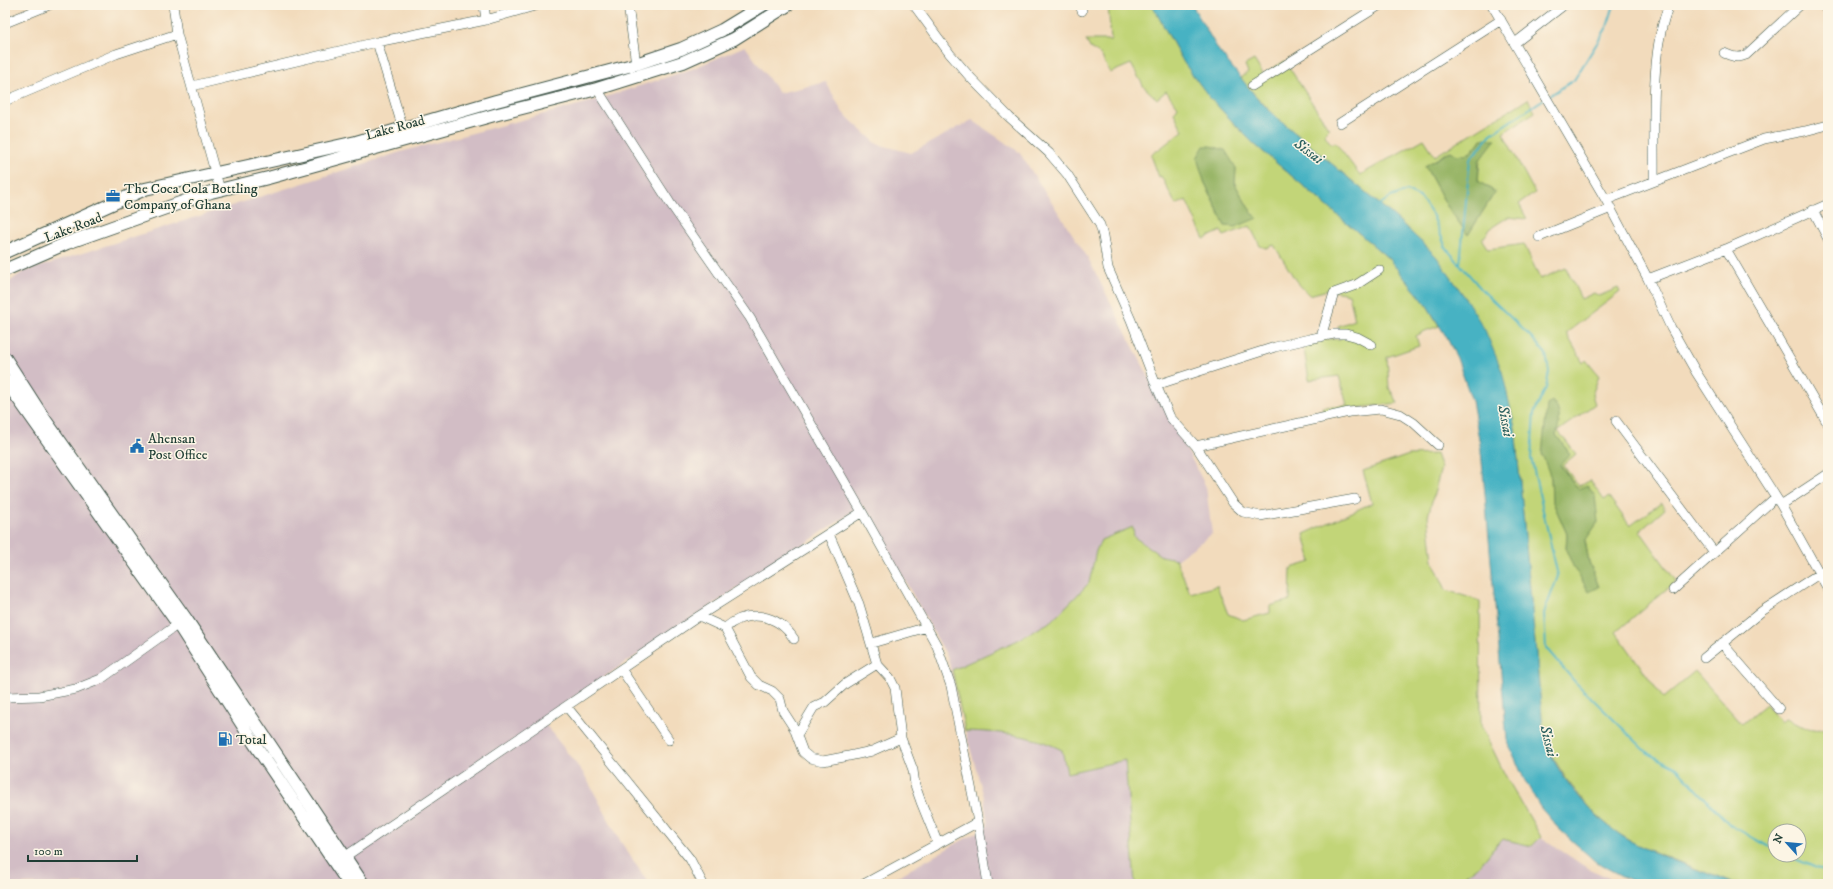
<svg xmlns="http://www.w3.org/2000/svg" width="1833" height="889" font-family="'IM FELL DW Pica',serif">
	<rect width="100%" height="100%" fill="#fcf5e5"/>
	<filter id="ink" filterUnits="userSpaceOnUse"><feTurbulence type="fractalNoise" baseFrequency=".025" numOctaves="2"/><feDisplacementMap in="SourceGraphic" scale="8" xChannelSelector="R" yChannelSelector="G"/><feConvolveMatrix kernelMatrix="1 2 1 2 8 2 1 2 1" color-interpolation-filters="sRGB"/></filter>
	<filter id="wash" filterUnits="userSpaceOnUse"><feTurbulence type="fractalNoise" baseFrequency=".012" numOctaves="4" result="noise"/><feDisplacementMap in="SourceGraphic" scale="16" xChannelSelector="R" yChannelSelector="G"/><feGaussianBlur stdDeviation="0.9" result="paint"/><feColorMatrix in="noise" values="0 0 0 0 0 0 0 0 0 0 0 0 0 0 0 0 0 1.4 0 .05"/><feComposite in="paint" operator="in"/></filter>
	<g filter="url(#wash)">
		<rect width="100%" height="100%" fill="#f2dbbc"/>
		<!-- industrial -->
		<path fill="#d2bdc5" d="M745,46L779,93L826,82L843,113L877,144L911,153L972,120L1019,152L1088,258L1126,333L1206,487L1212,534L1176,560L1190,593L1217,586L1228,614L1243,620L1270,613V606L1290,600L1291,568L1311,562L1304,534L1372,503L1363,471L1409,455L1436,454L1441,468L1428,516L1433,561L1446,590L1480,601L1481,725L1505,775L1541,837L1587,868L1623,884H884L988,826L984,797L967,737L948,658L863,505L541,719L584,774L621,842L649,884H5V285L23,272L404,151L590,102L692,69Z"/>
		<!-- green -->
		<path fill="#c2d578" stroke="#708956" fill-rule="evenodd" d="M1108,5H1152C1163,24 1173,45 1185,64C1205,93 1228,118 1253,143L1388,258L1426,304L1439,326L1425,331L1416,336L1419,346L1387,357L1389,388L1398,403L1323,412L1322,407L1347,405L1339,376L1309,380L1303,343L1323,339H1340L1338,326L1355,320L1349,294L1328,290L1309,295L1296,281L1274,245L1266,248L1260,246L1250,226L1224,236L1221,231L1204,239L1186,200L1176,205L1161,176L1159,177L1151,155C1163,147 1171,139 1183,131L1174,113L1178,107L1166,91L1157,99L1144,87L1131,64L1110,73L1101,55L1090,48L1086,40H1111ZM1236,168L1235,184L1248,207L1257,218L1225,226L1204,181Z
			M1254,60L1263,74L1285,61L1329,129L1324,134L1331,144L1335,142L1360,175L1424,139L1435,156L1528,99L1535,112L1503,133L1535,193L1519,204L1527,219L1508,217L1491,228L1482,240L1488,249L1524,244L1540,279L1566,268L1581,299L1594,293L1599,296L1618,288L1620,292L1566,333L1583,363L1586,360L1599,376L1592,395L1595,404L1558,431L1576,454L1563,465L1579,486L1590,480L1604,500L1609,497L1630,526L1661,503L1665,509L1640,531L1676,581L1616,632L1663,698L1695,671L1742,724L1766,704L1780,722L1785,719C1797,724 1815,734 1828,727V884H1734L1637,845L1613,830L1591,810L1567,780L1552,756L1543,728L1515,428L1464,296L1436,256L1395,217L1275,116L1240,79L1248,72L1245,65ZM1482,139L1478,181L1495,192L1468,235L1447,206L1425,166L1450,151L1457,155L1470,153ZM1555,404L1556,435L1570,454L1560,464L1578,489L1598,522L1585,540L1589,562L1599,587L1566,550L1567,534L1552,500L1551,478ZM1775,831H1799V855H1775Z
			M1436,454L1441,468L1428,516L1433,561L1446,590L1480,601L1481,725L1505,775L1541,837L1532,846L1502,839L1480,865L1453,884H1135L1125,760L1067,773L1062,750C1031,734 999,732 965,731L952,670L1016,641L1052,621L1089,583L1096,551L1101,540L1133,527L1134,537L1161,556L1176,559L1190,593L1217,586L1228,614L1243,620L1270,613V606L1290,600L1291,568L1311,562L1304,534L1372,503L1363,471L1409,455Z"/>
		<!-- forest -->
		<path fill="#99b668" stroke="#5c7a4e" d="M1482,139H1496L1479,161L1478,181L1495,192L1468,235L1447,206L1425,166L1451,151L1457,155L1470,153Z
			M1204,146H1211L1225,150L1236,168L1235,184L1248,207L1257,218L1236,227L1225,226L1204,181L1197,158Z
			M1552,401C1562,411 1560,423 1556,435L1570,454L1560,465L1578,489L1587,485L1595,496L1598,522L1585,541L1589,562L1599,587L1589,592L1573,566L1566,550L1567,534L1552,500L1551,478L1542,454L1547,405Z"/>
		<!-- water -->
		<path fill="#46b2c3" stroke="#32787c" d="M1152,5H1192L1219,51L1257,98L1275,116L1395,217L1436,256L1464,296L1485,330L1502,371L1515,428L1543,728C1546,737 1548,748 1552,757C1568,789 1605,830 1638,845C1669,860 1702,871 1734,884H1637L1597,863L1558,828L1540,807L1524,779L1507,740L1481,450L1472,401L1457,358L1447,338L1426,304L1388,258L1253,143L1210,98L1184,63Z"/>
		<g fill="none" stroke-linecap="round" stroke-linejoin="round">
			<!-- stream -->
			<path stroke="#46b2c3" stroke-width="2" d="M1549,96L1574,80L1607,27L1614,5
				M1379,205L1391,197L1407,191L1421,198L1433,216L1446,248L1483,291L1531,337L1546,354L1549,372L1546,388L1534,413L1531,458L1558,576L1544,613L1546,648L1575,682L1649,754L1677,768L1730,825L1775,850
				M1460,264L1470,159L1491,134L1544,99
				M1786,855L1828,873"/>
		</g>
	</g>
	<g filter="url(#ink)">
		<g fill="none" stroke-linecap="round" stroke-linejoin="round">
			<defs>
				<path id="minor" d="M173,5L177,34L220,190
					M484,5L486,20
					M628,5L636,64
					M914,5L950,54L970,77L1009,117L1049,153L1067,174L1100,225L1103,236L1108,268L1131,320L1156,385L1275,347L1309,339L1334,334H1346L1357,337L1372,345
					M1080,5L1082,11
					M1492,5L1606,200L1648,279L1726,249L1828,204
					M1823,5L1828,11
					M5,23L49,5
					M377,42L403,129
					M1515,43L1564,5
					M1724,53C1732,56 1737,59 1746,55L1800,5
					M192,86L377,42L486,20L538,5
					M1252,86L1380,5
					M5,101L116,54L177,34
					M1340,123L1501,20
					M1654,181C1655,129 1649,53 1669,5
					M1606,200L1764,139L1805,131L1828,125
					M1813,210L1828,239
					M1539,237L1611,208
					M1726,249L1828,424
					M1648,279L1671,328L1696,372L1781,505L1828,589
					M1321,337L1334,293L1356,285L1379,270
					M1156,385L1170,417L1196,446L1233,503L1243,512L1260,516L1355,499
					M1616,421L1714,552
					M1196,446L1349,412L1381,409L1400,414L1414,423L1438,445
					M1781,505L1828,474
					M862,512L937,646L951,686L978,822
					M829,534L859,604L877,664L890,678L895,688L901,738L913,770L915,785L921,802L938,844
					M1673,590L1776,497
					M699,616L725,628L751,677L759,685L772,691L780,699L783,711L794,728L803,752L810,758L823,761L849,756L872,751L901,738
					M725,628C748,608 778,614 794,639
					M872,643L927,627
					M1722,643L1779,709
					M1704,658L1762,611L1828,568
					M621,669L669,740
					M5,697L39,696L76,689L101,679L184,620
					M567,707L690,859L703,884
					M797,735L814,707L825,702L845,684L877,664
					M340,860L699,616L862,512L750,318L670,203L597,89
					M864,884L978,822L988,884"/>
				<path id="major" d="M5,252L145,189L356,142L496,101L636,64L681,49L722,30L763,5
					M5,270L67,243L211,192L268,178L498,114L597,89L683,62L734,39L788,5
					M5,358L43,417L186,619L363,884
					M5,380L178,624L254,743L349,884"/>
			</defs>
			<!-- minor casing -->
			<use href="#minor" stroke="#3f5548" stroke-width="10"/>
			<!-- major casing -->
			<use href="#major" stroke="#3f5548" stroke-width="14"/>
			<!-- minor -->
			<use href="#minor" stroke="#fff" stroke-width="9"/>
			<!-- major -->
			<use href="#major" stroke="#fff" stroke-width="12"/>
		</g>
	</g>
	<!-- icons -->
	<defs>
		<symbol id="office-bare" viewBox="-9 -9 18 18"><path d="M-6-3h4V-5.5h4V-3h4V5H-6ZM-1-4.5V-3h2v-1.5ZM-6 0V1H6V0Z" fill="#1f6fb2" stroke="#fcf5e5" stroke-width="2.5" paint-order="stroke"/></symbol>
		<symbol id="civic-bare" viewBox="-9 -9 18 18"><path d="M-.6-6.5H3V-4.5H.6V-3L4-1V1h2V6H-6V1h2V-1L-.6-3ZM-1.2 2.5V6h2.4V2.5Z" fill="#1f6fb2" stroke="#fcf5e5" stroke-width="2.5" paint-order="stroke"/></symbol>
		<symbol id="fuel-bare" viewBox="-9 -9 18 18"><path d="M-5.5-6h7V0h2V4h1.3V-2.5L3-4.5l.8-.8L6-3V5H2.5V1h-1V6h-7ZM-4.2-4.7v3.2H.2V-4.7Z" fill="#1f6fb2" stroke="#fcf5e5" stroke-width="2.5" paint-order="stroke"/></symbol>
	</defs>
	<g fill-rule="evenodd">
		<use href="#office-bare" x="103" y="186" width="20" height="20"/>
		<use href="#civic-bare" x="127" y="436" width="20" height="20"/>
		<use href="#fuel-bare" x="215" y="729" width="20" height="20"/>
	</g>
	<g text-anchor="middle" stroke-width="3" stroke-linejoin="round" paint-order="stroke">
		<!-- street labels -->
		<g font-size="14" fill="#1f3d34" stroke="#fcf5e5">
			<text transform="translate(395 127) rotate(-15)" y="5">Lake Road</text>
			<text transform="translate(73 227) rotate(-21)" y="5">Lake Road</text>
		</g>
		<!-- poi labels -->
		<g font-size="14" fill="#1f3d34" stroke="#fcf5e5" text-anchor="start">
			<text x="124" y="193">The Coca Cola Bottling<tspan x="124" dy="16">Company of Ghana</tspan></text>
			<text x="148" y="443">Ahensan<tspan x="148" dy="16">Post Office</tspan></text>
			<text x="236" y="744">Total</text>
		</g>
		<!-- water labels -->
		<g font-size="15" font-style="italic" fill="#2b605f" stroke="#fcf5e5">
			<text transform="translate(1309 151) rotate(37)" y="5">Sissai</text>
			<text transform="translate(1506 421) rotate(80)" y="5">Sissai</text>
			<text transform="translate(1549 741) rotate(76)" y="5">Sissai</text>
		</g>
	</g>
	<!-- margin -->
	<rect width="1833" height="889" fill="none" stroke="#fcf5e5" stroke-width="20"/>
	<!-- north arrow -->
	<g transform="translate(1787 843) rotate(297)"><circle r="19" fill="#fcf5e5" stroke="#a4ab9e"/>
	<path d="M0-3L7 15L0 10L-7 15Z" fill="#1f6fb2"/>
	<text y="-6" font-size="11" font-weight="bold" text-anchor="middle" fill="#1f3d34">N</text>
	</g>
	<!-- scale -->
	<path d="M28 855v6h109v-6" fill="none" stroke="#1f3d34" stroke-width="2"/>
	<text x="34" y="855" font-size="12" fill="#1f3d34" stroke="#fcf5e5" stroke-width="3" paint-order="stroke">100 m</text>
</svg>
